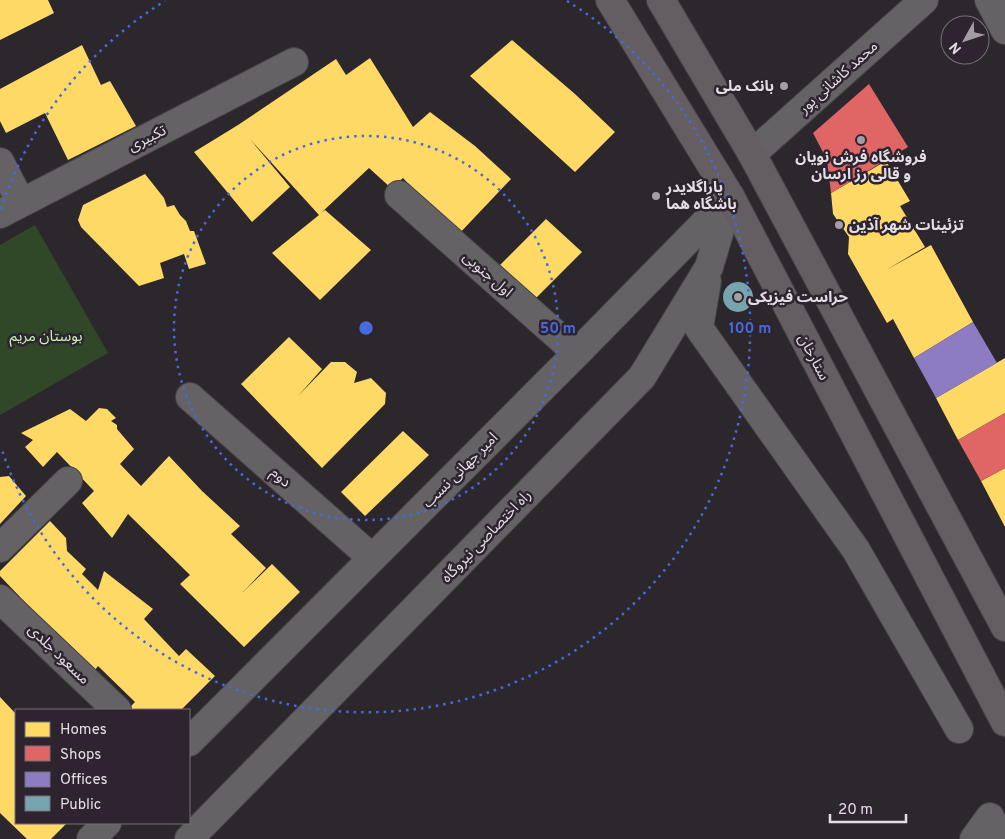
<svg xmlns="http://www.w3.org/2000/svg" width="1005" height="839" font-family="Overpass,'Noto Sans Arabic',sans-serif">
	<rect width="100%" height="100%" fill="#2c272d"/>
	<!-- green -->
	<path fill="#314828" d="M35,225L108,353L0,415V245Z"/>
	<!-- homes -->
	<path fill="#ffd966" d="M0,0H48L54,13L0,40Z
		M512,40L575,94L615,132L575,172L470,76Z
		M82,45L101,85L110,81L136,126L68,160L45,113L6,133L0,121V89Z
		M370,58L413,127L430,112L475,146L511,179L457,236L403,178L391,188L369,168L321,213L325,210L371,250L320,300L272,253L319,215L249,138L290,187L252,222L194,152L238,125L336,59L346,75Z
		M886,161L910,201L900,206L925,247L886,270L931,245L973,322L914,358L893,319L887,323L848,254L849,237L833,214L831,193Z
		M145,174L164,198L167,207L174,205L180,215L186,221L190,231H194L206,264L189,269L184,254L160,263L164,278L139,286L81,227L78,220L83,205Z
		M546,219L582,252L536,298L500,265Z
		M289,337L322,369L298,396L331,362H345L357,372L354,383L371,378L386,393L385,404L322,468L241,384Z
		M1005,358V413L958,440L936,398Z
		M99,408L107,409L116,418L111,421L117,425V429L134,449L120,464L141,486L169,456L202,491L240,526L231,534L266,568L243,592L272,564L300,592L244,647L180,584L190,575L128,514L112,538L82,503L94,491L57,452L43,467L25,447L33,440L21,433L70,409L86,421Z
		M403,431L429,455L365,516L341,492Z
		M1005,468V527L981,481Z
		M9,476L26,496L0,524V477Z
		M50,521L66,538L67,551L86,569L82,574L98,590L104,571L153,609L144,619L179,656L186,649L215,676L181,710H130L128,709L135,702L98,666L92,674L75,656L77,652L40,618L0,576V571Z
		M0,697L16,714V823H67L51,839H27L0,813Z"/>
	<!-- shops -->
	<path fill="#e06666" d="M869,84L908,147L831,193L827,160L813,133Z
		M1005,413V468L981,481L958,440Z"/>
	<!-- offices -->
	<path fill="#8e7cc3" d="M973,322L997,363L936,398L914,358Z"/>
	<!-- public -->
	<path fill="#76a5af" d="M723 297a15 15 0 1 1 30 0a15 15 0 1 1-30 0Z"/>
	<g fill="none" stroke-linecap="round" stroke-linejoin="round">
		<defs>
			<path id="minor" d="M989,0L1005,30
				M752,154L924,0
				M0,162L21,203
				M399,195L577,353
				M0,214L294,62
				M707,281L699,328L856,550L959,729
				M190,397L372,558
				M0,548L68,481
				M0,599L117,710
				M189,742L577,353L727,200
				M91,839L107,823
				M189,839L642,377L709,267L730,196
				M974,839L990,817L1001,839"/>
			<path id="major" d="M610,0L730,196L1005,722
				M661,0L752,154L1005,627"/>
		</defs>
		<!-- minor casing -->
		<use href="#minor" stroke="#464246" stroke-width="30"/>
		<!-- major casing -->
		<use href="#major" stroke="#464246" stroke-width="30"/>
		<!-- minor -->
		<use href="#minor" stroke="#656266" stroke-width="28"/>
		<!-- major -->
		<use href="#major" stroke="#645d62" stroke-width="28"/>
	</g>
	<!-- distance rings -->
	<g fill="none" stroke="#456bda" stroke-width="2.5" stroke-dasharray="2.5 5">
		<circle cx="366" cy="328" r="192"/>
		<path d="M1 209A384 384 0 0 1 165 1M567 1A384 384 0 1 1 1 447"/>
	</g>
	<!-- markers -->
	<g fill="#a39da4" stroke="#2e2430" stroke-width="2">
		<circle cx="784" cy="86" r="5"/>
		<circle cx="861" cy="140" r="5"/>
		<circle cx="656" cy="196" r="5"/>
		<circle cx="839" cy="225" r="5"/>
		<circle cx="738" cy="297" r="5"/>
	</g>
	<g text-anchor="middle" stroke-width="5" stroke-linejoin="round" paint-order="stroke">
		<!-- street labels -->
		<g font-size="15" fill="#e3dde4" stroke="#2e2430">
			<text transform="translate(838 77) rotate(-42)" y="5">محمد کاشانی پور</text>
			<text transform="translate(147 138) rotate(-27)" y="5">تکبیری</text>
			<text transform="translate(488 274) rotate(41)" y="5">اول جنوبی</text>
			<text transform="translate(814 357) rotate(62)" y="5">ستارخان</text>
			<text transform="translate(460 470) rotate(-45)" y="5">امیر جهانی نسب</text>
			<text transform="translate(281 477) rotate(41)" y="5">دوم</text>
			<text transform="translate(486 536) rotate(-46)" y="5">راه اختصاصی نیروگاه</text>
			<text transform="translate(59 654) rotate(44)" y="5">مسعود جلدی</text>
		</g>
		<!-- poi labels -->
		<g font-size="15" font-weight="bold" fill="#e3dde4" stroke="#2e2430" text-anchor="start">
			<text x="774" y="91" text-anchor="end">بانک ملی</text>
			<text x="861" y="162" text-anchor="middle">فروشگاه فرش نویان<tspan x="861" dy="17">و قالی رز ارسان</tspan></text>
			<text x="666" y="192">پاراگلایدر<tspan x="666" dy="17">باشگاه هما</tspan></text>
			<text x="849" y="230">تزئینات شهر آذین</text>
			<text x="748" y="302">حراست فیزیکی</text>
		</g>
		<!-- park labels -->
		<g font-size="15" fill="#c5f4b3" stroke="#2e2430">
			<text x="46" y="341">بوستان مریم</text>
		</g>
	</g>
	<circle cx="366" cy="328" r="8" fill="#456bda" stroke="#2e2430" stroke-width="2.5"/>
	<g font-size="15" text-anchor="middle" font-weight="bold" fill="#456bda" stroke="#2e2430" stroke-width="5" stroke-linejoin="round" paint-order="stroke">
		<text x="558" y="333">50 m</text>
		<text x="750" y="333">100 m</text>
	</g>
	<!-- legend -->
	<rect x="15" y="709" width="175" height="115" fill="#2e2430" stroke="#766e78"/>
	<rect x="25" y="722" width="25" height="15" fill="#ffd966" stroke="#766e78"/>
	<text x="60" y="734" font-size="15" fill="#e3dde4">Homes</text>
	<rect x="25" y="746" width="25" height="15" fill="#e06666" stroke="#766e78"/>
	<text x="60" y="759" font-size="15" fill="#e3dde4">Shops</text>
	<rect x="25" y="772" width="25" height="15" fill="#8e7cc3" stroke="#766e78"/>
	<text x="60" y="784" font-size="15" fill="#e3dde4">Offices</text>
	<rect x="25" y="796" width="25" height="15" fill="#76a5af" stroke="#766e78"/>
	<text x="60" y="809" font-size="15" fill="#e3dde4">Public</text>
	<!-- north arrow -->
	<g transform="translate(965 40) rotate(230)"><circle r="24" fill="#2e2430" stroke="#766e78"/>
	<path d="M0-4L9 19L0 12L-9 19Z" fill="#a39da4"/>
	<text y="-8" font-size="14" font-weight="bold" text-anchor="middle" fill="#e3dde4">N</text>
	</g>
	<!-- scale -->
	<path d="M830 814v8h76v-8" fill="none" stroke="#e3dde4" stroke-width="2.5"/>
	<text x="838" y="814" font-size="15" fill="#e3dde4" stroke="#2e2430" stroke-width="4" paint-order="stroke">20 m</text>
</svg>
